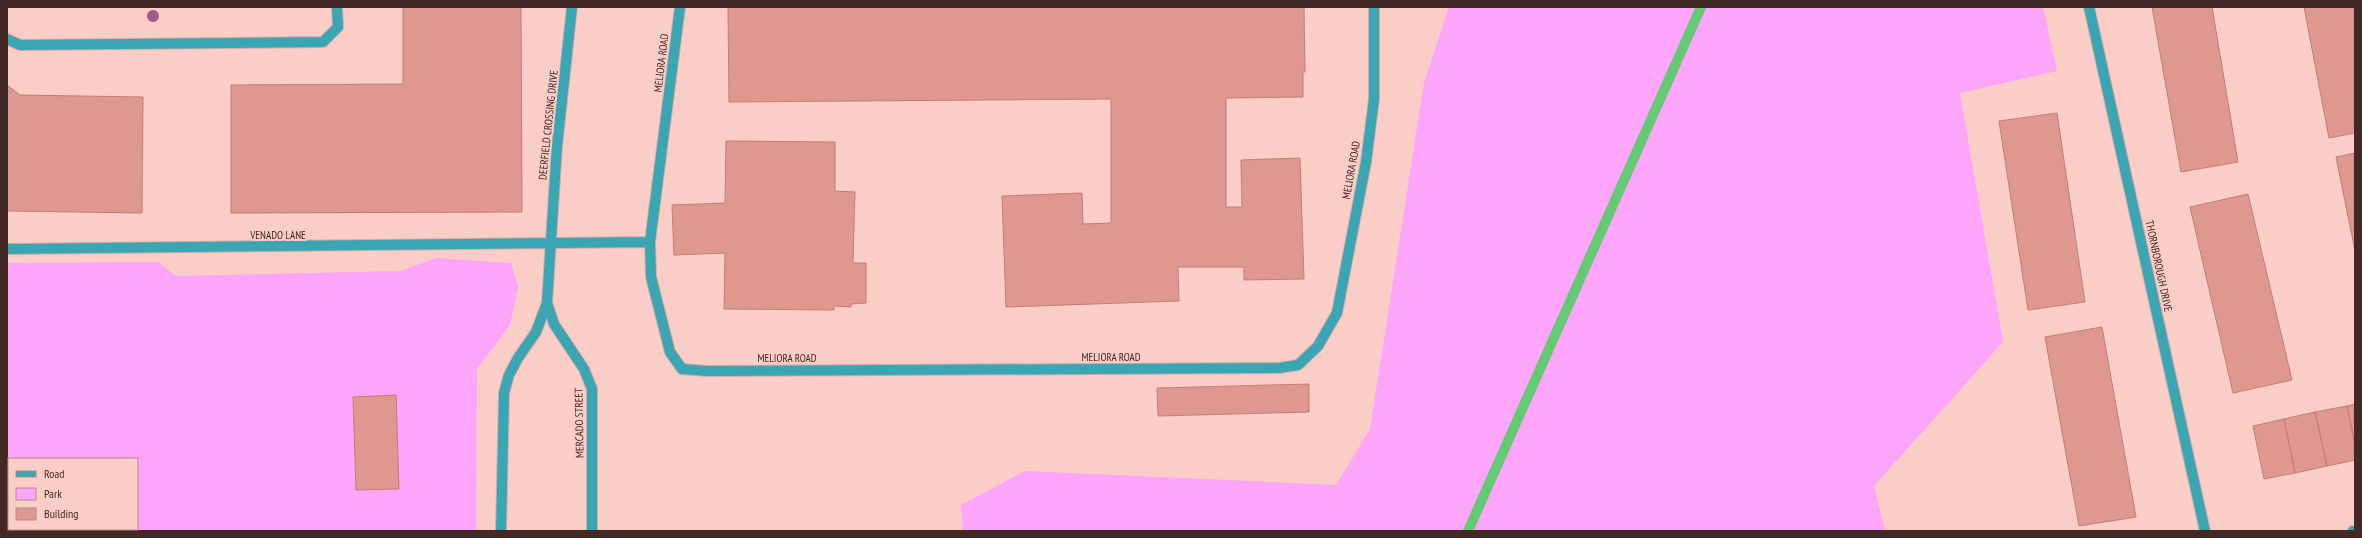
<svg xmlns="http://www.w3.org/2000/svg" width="2362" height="538" font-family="'PT Sans Narrow',sans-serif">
	<rect width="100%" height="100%" fill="#facdc7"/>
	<!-- green -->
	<path fill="#fca5fb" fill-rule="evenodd" d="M1449,7H2043L2057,71L1960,93L2003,342L1874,486L1885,531H963L961,505L1025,471L1336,485L1370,429L1424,83Z
		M437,258L511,263L518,287L510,325L477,369L476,531H7V263L158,262L176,276L400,271ZM9,459H137V529H9Z"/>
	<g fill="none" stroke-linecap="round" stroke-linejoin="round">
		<!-- stream -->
		<path stroke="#64ca74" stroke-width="10" d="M1468,531L1701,7"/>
	</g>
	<!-- building -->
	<path fill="#de988f" stroke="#c27e76" d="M403,7H521L522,212L231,213V85L403,84Z
		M728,7H1304L1305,72H1303V97L1226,98V207H1242L1241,160L1300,158L1304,279L1244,280V267H1178L1179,301L1006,307L1002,196L1082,193L1083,224L1111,223V99L729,102Z
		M2152,7H2212L2238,162L2181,172Z
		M2304,7H2355V133L2329,138Z
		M7,85L20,95L143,97L142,213L7,211Z
		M2057,113L2085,302L2028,310L1999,121Z
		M726,141L835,142V191L855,192L853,263H866V303L851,304V307L834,306V310L724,309L725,253L674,255L672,205L725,203Z
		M2355,153V251L2336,157Z
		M2248,194L2292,380L2233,393L2190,207Z
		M2102,327L2136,517L2079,526L2045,337Z
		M1309,384V412L1158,416L1157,388Z
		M396,395L399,489L356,490L353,397Z
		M2355,404V445L2347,406Z
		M2347,406L2355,445V460L2327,466L2315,412Z
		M2315,412L2327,466L2295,473L2284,419Z
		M2284,419L2295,473L2264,479L2253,426Z"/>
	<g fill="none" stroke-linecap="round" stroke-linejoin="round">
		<defs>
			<path id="minor" d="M680,7L650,242L651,277L670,352L682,369L707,371L1279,368L1298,365L1318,346L1337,313L1366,162L1374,99V7
				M2089,7L2205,531
				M7,39L20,45L323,42L338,27L337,7
				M7,249L650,242
				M547,303L554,324L584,369L592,389V531
				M501,531L504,393L509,375L518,358L536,332L547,303L557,146L572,7
				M2353,531H2355"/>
		</defs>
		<!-- minor casing -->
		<use href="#minor" stroke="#d6aca7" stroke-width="12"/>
		<!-- minor -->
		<use href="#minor" stroke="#3aa5b3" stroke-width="10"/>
	</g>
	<!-- trees -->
	<circle fill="#9f5c8a" cx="153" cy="16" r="6"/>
	<g text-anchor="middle" stroke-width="4" stroke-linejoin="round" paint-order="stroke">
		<!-- street labels -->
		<g font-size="11" fill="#442825" stroke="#facdc7">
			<text transform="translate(661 63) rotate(-83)" y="4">MELIORA ROAD</text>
			<text transform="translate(548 125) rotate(-84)" y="4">DEERFIELD CROSSING DRIVE</text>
			<text transform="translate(1351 170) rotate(-80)" y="4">MELIORA ROAD</text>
			<text x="278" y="239">VENADO LANE</text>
			<text transform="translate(2159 266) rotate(78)" y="4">THORNBOROUGH DRIVE</text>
			<text x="1111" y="361">MELIORA ROAD</text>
			<text x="787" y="362">MELIORA ROAD</text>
			<text transform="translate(579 423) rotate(-91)" y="4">MERCADO STREET</text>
		</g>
	</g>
	<!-- border -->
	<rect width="2362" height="538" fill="none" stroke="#442825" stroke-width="16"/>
	<!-- legend -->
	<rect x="8" y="458" width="130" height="72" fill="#facdc7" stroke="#b18b86"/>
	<rect x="16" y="471" width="20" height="6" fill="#3aa5b3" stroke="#b18b86"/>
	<text x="44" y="478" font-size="12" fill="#442825">Road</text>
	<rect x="16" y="488" width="20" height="12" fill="#fca5fb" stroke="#b18b86"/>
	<text x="44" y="498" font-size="12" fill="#442825">Park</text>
	<rect x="16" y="508" width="20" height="12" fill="#de988f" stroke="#b18b86"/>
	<text x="44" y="518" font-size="12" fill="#442825">Building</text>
</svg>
